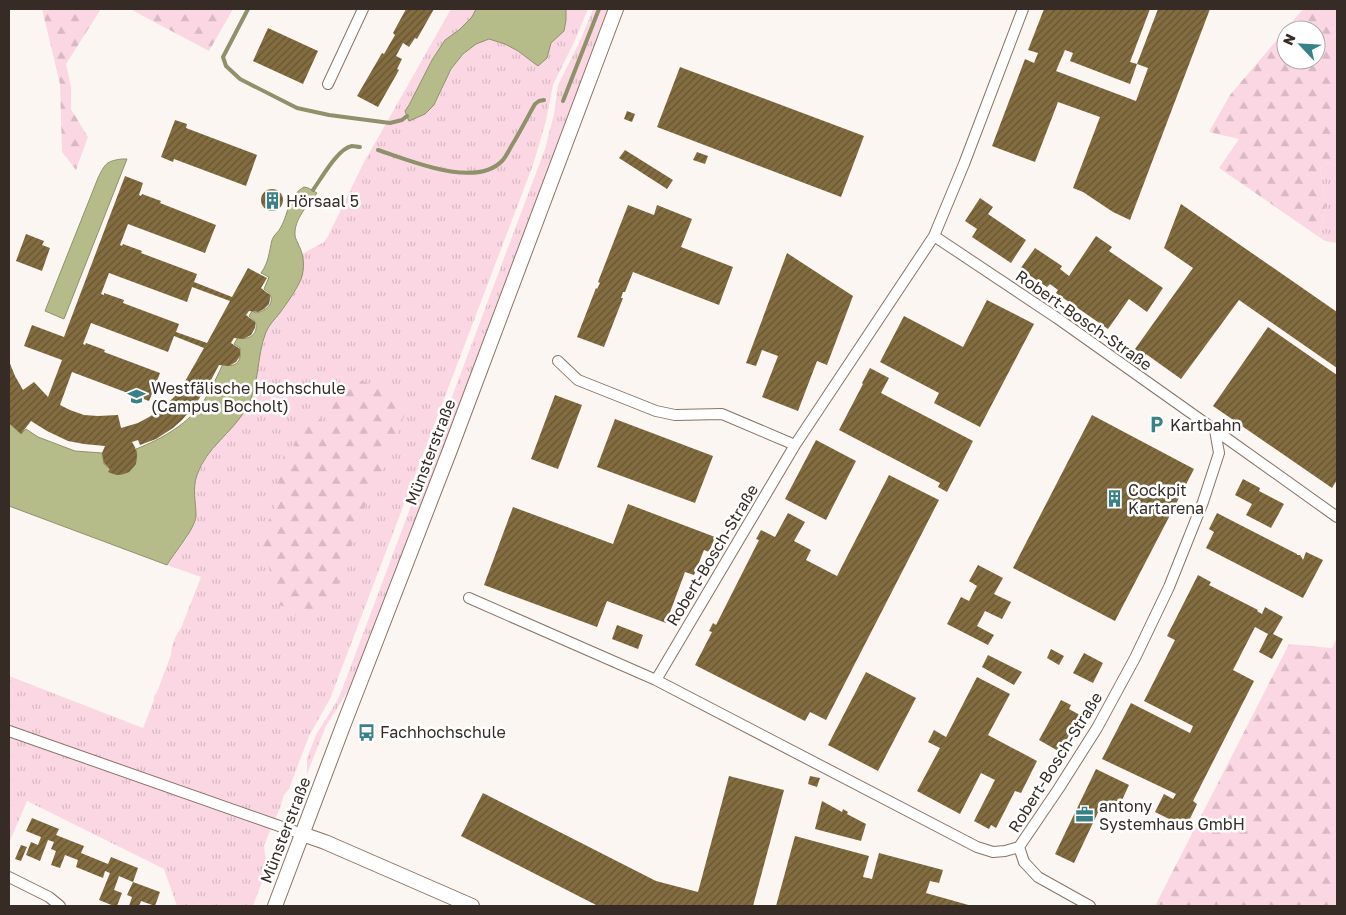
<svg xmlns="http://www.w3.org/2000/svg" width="1346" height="915" font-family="'Golos Text',sans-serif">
	<defs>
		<pattern id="grass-tufts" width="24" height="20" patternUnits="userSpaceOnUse" patternTransform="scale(1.25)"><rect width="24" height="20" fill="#fbd7e3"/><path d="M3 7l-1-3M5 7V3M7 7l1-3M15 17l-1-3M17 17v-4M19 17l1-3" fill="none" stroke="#d8b9c3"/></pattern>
		<pattern id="forest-firs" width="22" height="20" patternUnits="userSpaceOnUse" patternTransform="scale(1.25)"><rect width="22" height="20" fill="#fbd7e3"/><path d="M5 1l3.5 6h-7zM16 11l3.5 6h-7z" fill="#d8b9c3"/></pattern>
		<pattern id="building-hatch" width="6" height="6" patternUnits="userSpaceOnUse" patternTransform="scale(1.25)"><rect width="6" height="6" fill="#836d40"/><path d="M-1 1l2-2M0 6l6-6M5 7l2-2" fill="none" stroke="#653"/></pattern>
	</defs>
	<rect width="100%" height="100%" fill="#fcf6f3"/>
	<!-- grass -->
	<path fill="url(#grass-tufts)" d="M451,9H476L472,17L459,30L445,40L405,111L409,121C416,117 430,110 435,104C442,93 445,80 452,69C459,58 477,37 491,40C508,42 524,55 538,65L547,58L551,43L566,20V9H588L575,40L553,85L546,121L533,165L330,699L309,736L289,789L284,795L280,808L264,845L265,855L268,866L253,906H177L164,869L27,801L9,843V676L143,728L154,700V696L157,692L171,655C171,646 176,634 181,628L201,577L167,565L187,538L196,518L193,495L196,476L206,458L216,445L228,431L253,392L261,351L266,331L297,289L302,276V254L324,242L328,236L363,164Z
		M593,9H608L365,653L351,686L326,726L307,774V758L316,735L338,699L346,679L545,149L554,114L558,85L581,39Z
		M1327,162L1337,166V243L1325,241L1319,237L1326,205L1320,168Z"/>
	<!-- forest -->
	<path fill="url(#forest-firs)" fill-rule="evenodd" d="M42,9H101L66,64L71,87V109L88,137L76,170L62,152L60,84Z
		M130,9H233L209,51Z
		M1303,9H1337V166L1327,162L1320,168L1326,205L1319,237L1219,168L1239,139L1209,132L1230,95ZM1286,30H1316V60H1286Z
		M357,379L399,395L407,407L399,431L383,467L367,500L341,578L325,608L314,616L303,618L295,615L289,608L277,604L272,596L271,578L268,563L269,556C245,533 269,530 274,508C276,502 273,495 271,489L277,485L284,454L294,447L296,439L294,434L301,421L310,416L319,418L326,424V412L331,396L341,380Z
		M1337,637V906H1155L1289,644L1332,648Z"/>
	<!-- water -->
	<path fill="#b5bc89" stroke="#8f916b" d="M476,9H566V20L564,31L551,43L547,58L538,66L518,51L505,44L489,39L476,44L463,54L451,69L434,105L425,114L409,121L405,111L409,105L432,60L445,40L459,30L472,17Z
		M122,159H127L64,319L45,311L98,178C105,164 106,161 122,159Z
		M304,187L308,188L317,193C308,205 294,219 295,235C295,239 298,242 299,246C304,255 305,269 301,279C296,291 287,303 279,314C274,320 269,325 266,332C256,357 260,386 246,409C232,433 206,448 197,475C192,489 196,502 196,516C195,529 174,553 167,565L9,506V423L21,434L26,429L38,437L75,451L102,453L104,464L110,469L109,472C126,480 140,467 136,449C162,439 190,423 205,399C212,388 217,376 223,364C237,369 242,360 240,348L234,344L238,337C253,343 264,326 249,316L252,311L256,313C270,310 278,298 264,289L269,277L261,273C269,262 269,252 272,240C274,234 279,232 281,227C289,212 288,196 304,187Z"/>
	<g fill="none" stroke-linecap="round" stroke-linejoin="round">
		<!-- stream -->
		<path stroke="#8f916b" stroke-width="4" d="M248,9L223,57L226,66L240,79L297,108L329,115L390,123L402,120L407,116
			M563,101L599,9
			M378,150C409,160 475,189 502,161C506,157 509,150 512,145C520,132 527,118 535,104L539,101L544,100
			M313,190C321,179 338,148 352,146C355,146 357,147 360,147"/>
	</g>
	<!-- building -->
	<path fill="url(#building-hatch)" fill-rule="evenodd" d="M406,9H434L417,39L415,38L409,47L403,43L396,56L402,59L397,69L399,70L378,107L357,96L382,53L384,54L395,35L393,33Z
		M1044,9H1150L1130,62L1137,64L1130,84L1070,61L1073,53L1065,50L1056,71L1136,101L1148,68L1137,64L1158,9H1210L1130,220L1113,212L1083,192L1073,188L1100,117L1058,102L1035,162L992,146L1025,59L1034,63L1038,53L1028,50Z
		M268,28L318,51L303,84L253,61Z
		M680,67L864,136L841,197L657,127Z
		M627,111L635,114L632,122L624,119Z
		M175,120L187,124L186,128L257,155L246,186L174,159L173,162L161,157Z
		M625,150L673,180L667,189L619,158Z
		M697,152L708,156L705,164L693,160Z
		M125,176L143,183L139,195L141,196L142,194L161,201L160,203L216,225L205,253L128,224L120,245L122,246L123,244L142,251L141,253L197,274L194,282L232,297L248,268L267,278L261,288L270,295V299L269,304L264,309L258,312L249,311L246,315L255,322V328L251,335L243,339L234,338L231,343L240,349V356L236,362L229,366L219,365L210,382L195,405L182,420L173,428L156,439L140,445L138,440L132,442L135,447L137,454L136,464L129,472L123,474L117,475L108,472L110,469L104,463L102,453L105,446L84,444L68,441L47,431L31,421L21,434L9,423V361L15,376L23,390L34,382L48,397L62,360L24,346L32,325L64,337ZM109,273L187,302L192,287L230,301L207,343L176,332L179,324L123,303L124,300L104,293V295L101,294ZM91,323L168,352L174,336L204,348L180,390L157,381L160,373L104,352L105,350L86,343L85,345L83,344ZM72,372L149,401L155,386L177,394L162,409L149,417L138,423L121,428L118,415L98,416L84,415L70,410L60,405Z
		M261 200a11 11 0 1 1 22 0a11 11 0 1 1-22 0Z
		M980,198L993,207L988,214L1026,240L1011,263L972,237L977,229L965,221Z
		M1181,204L1337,312V368L1239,300L1181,379L1146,354L1145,356L1135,349L1193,268L1164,248Z
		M628,205L654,215L657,205L692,219L681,247L733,267L719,305L633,272L625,292H623L621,298H623L604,347L577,337L596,288L597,289L600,283L598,282Z
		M26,234L44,241L42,245L50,248L42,271L16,261Z
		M1096,236L1112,247L1109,251L1163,288L1147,312L1129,299L1108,329L1056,293L1058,290L1050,284L1047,287L1020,269L1035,248L1062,266L1060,269L1069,276Z
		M787,253L853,296L827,365L817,361L798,411L762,397L778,356L762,350L756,366L746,363Z
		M987,300L1034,324L980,427L934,403L939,393L880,362L904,316L963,347Z
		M1268,327L1337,375V480L1332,488L1213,406Z
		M870,368L889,378L881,393L973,441L947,492L938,487L940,483L839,430L863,384L862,383Z
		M555,395L582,405L558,469L531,459Z
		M1092,415L1194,469L1115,621L1013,568Z
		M615,419L713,456L695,503L597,467Z
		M816,440L856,461L826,520L785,499Z
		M889,475L939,500L826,720L810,712L805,721L695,665L712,632L709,631L713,623L716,625L759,540L756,539L761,530L775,537L788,513L805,522L794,541L811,550L806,560L837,576Z
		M1243,479L1260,488L1259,491L1284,504L1271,528L1246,515L1252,504L1235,495Z
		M628,504L715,537L709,552L704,550L694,575L685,572L666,623L607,601L597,627L484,585L513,507L613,544Z
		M1217,513L1297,554V555H1300L1302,558L1303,560L1306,552L1323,560L1303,598L1206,548L1214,532L1209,529Z
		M978,565L1003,578L994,594L1011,602L1002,619L985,611L977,626L994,635L988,645L947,624L961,597L969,601L977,586L969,581Z
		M1198,575L1211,582L1209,585L1258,610L1257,611L1262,614L1265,607L1283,617L1273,634L1283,639L1272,659L1259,652L1268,634L1255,627L1233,670L1254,681L1193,801L1197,804L1187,825L1182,823L1181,825L1155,812L1164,794L1173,799L1176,794L1102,759L1131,703L1190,733L1193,726L1144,701L1175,640L1167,636Z
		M617,625L643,635L638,649L612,639Z
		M1051,649L1064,656L1059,665L1047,658Z
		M1084,653L1103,663L1093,683L1073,673Z
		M988,655L1022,672L1014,685L982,667Z
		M866,672L916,698L878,771L828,745Z
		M977,677L1010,694L988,735L1037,761L1021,793L1015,791L996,828L991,825L989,829L974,821L995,780L981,773L960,814L917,791L940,748L928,742L934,730L946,737Z
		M1061,700L1071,705L1069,709L1080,715L1060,752L1039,740Z
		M1096,769L1129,785L1116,813L1101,806L1074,863L1055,854Z
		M729,776L784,790L753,906H598L461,836L483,793L656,881L698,892Z
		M810,776L820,778L817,787L808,784Z
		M822,801L842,812L843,809L848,812L847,814L866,824L861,841L815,829Z
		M32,818L59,829L56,835L84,846L81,853L108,864L111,857L138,868L133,882L119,876L114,890L122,893L117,906H114L99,900L110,873L105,871L103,878L76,867L78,860L65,855L60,868L51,865L56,851L51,849L54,842L48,840L40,861L26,855L31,842L38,845L41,837L26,831Z
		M795,836L869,856L863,877L872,879L879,853L943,870L939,883L930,881L926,893L972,906H776Z
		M21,845L27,847L21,861L15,859Z
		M133,882L160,892L155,906L141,901L139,906H129L132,897L127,895Z"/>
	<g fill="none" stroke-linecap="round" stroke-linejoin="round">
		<defs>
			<path id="street" d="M328,84L363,9
				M558,361L578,380L656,411L675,415L722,414L795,445
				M1215,430L1337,517
				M469,598L656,680L795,445L934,236L964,164L1023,9
				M656,680L977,847L993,852L1005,851L1019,847L1059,788L1097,728L1135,658L1169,587L1203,502L1219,453L1215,430L1057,318L934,236
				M9,731L302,834
				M1019,847L1024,862L1038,877L1090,906
				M9,877L49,897L60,906"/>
			<path id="secondary" d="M302,834L325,842L472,906
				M275,906L343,726L450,450L616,9"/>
		</defs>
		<!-- street casing -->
		<use href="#street" stroke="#8a7363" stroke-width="12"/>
		<!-- secondary casing -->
		<use href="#secondary" stroke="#8a7363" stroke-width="16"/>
		<!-- street -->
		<use href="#street" stroke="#fff" stroke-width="10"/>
		<!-- secondary -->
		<use href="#secondary" stroke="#fff" stroke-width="14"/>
	</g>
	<!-- icons -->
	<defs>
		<symbol id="building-bare" viewBox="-9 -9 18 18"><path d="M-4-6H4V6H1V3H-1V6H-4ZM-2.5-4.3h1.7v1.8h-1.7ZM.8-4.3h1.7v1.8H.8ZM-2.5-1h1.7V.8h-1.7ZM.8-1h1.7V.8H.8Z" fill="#398188" stroke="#fff" stroke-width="2.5" paint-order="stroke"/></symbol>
		<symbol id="university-bare" viewBox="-9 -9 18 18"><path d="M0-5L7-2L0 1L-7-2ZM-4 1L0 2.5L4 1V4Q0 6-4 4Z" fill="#398188" stroke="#fff" stroke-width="2.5" paint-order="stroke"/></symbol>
		<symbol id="parking-bare" viewBox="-9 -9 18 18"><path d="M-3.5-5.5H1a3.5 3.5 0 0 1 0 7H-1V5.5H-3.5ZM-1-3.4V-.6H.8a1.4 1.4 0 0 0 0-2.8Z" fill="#398188" stroke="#fff" stroke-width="2.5" paint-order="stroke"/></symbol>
		<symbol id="bus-bare" viewBox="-9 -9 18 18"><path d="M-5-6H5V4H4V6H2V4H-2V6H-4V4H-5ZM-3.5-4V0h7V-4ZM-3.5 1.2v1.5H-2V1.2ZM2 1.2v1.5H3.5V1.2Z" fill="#398188" stroke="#fff" stroke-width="2.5" paint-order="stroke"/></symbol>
		<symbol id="office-bare" viewBox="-9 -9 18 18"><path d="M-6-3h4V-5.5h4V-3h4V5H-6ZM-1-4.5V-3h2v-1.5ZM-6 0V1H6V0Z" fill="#398188" stroke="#fff" stroke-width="2.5" paint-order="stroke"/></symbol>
	</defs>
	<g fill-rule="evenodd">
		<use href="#building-bare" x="260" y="188" width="25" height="25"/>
		<use href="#university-bare" x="124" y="384" width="25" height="25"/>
		<use href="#parking-bare" x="1144" y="412" width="25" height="25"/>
		<use href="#building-bare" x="1102" y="486" width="25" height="25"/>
		<use href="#bus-bare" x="354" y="720" width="25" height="25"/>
		<use href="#office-bare" x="1072" y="802" width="25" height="25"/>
	</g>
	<g text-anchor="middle" stroke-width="5" stroke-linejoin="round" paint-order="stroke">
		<!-- poi labels -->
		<g font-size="16" fill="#362c25" stroke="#fff" text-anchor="start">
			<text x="286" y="207">Hörsaal 5</text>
			<text x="151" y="394">Westfälische Hochschule<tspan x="151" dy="18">(Campus Bocholt)</tspan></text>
			<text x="1170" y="431">Kartbahn</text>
			<text x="1128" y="496">Cockpit<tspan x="1128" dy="18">Kartarena</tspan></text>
			<text x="380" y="738">Fachhochschule</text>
			<text x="1099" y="812">antony<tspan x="1099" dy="18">Systemhaus GmbH</tspan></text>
		</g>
		<!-- street labels -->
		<g font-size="16" fill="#362c25" stroke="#fff">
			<text transform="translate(1084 320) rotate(35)" y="6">Robert-Bosch-Straße</text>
			<text transform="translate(430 452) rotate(-69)" y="6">Münsterstraße</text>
			<text transform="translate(712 555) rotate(-59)" y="6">Robert-Bosch-Straße</text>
			<text transform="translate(1055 762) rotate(-58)" y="6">Robert-Bosch-Straße</text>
			<text transform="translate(285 830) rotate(-69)" y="6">Münsterstraße</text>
		</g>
	</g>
	<!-- border -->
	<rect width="1346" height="915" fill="none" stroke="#362c25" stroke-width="20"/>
	<!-- north arrow -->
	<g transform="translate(1301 45) rotate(295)"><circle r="24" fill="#ffffff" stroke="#afaba8"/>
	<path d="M0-4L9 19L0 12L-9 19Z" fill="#398188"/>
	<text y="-8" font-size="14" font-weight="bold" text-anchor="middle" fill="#362c25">N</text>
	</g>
</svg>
